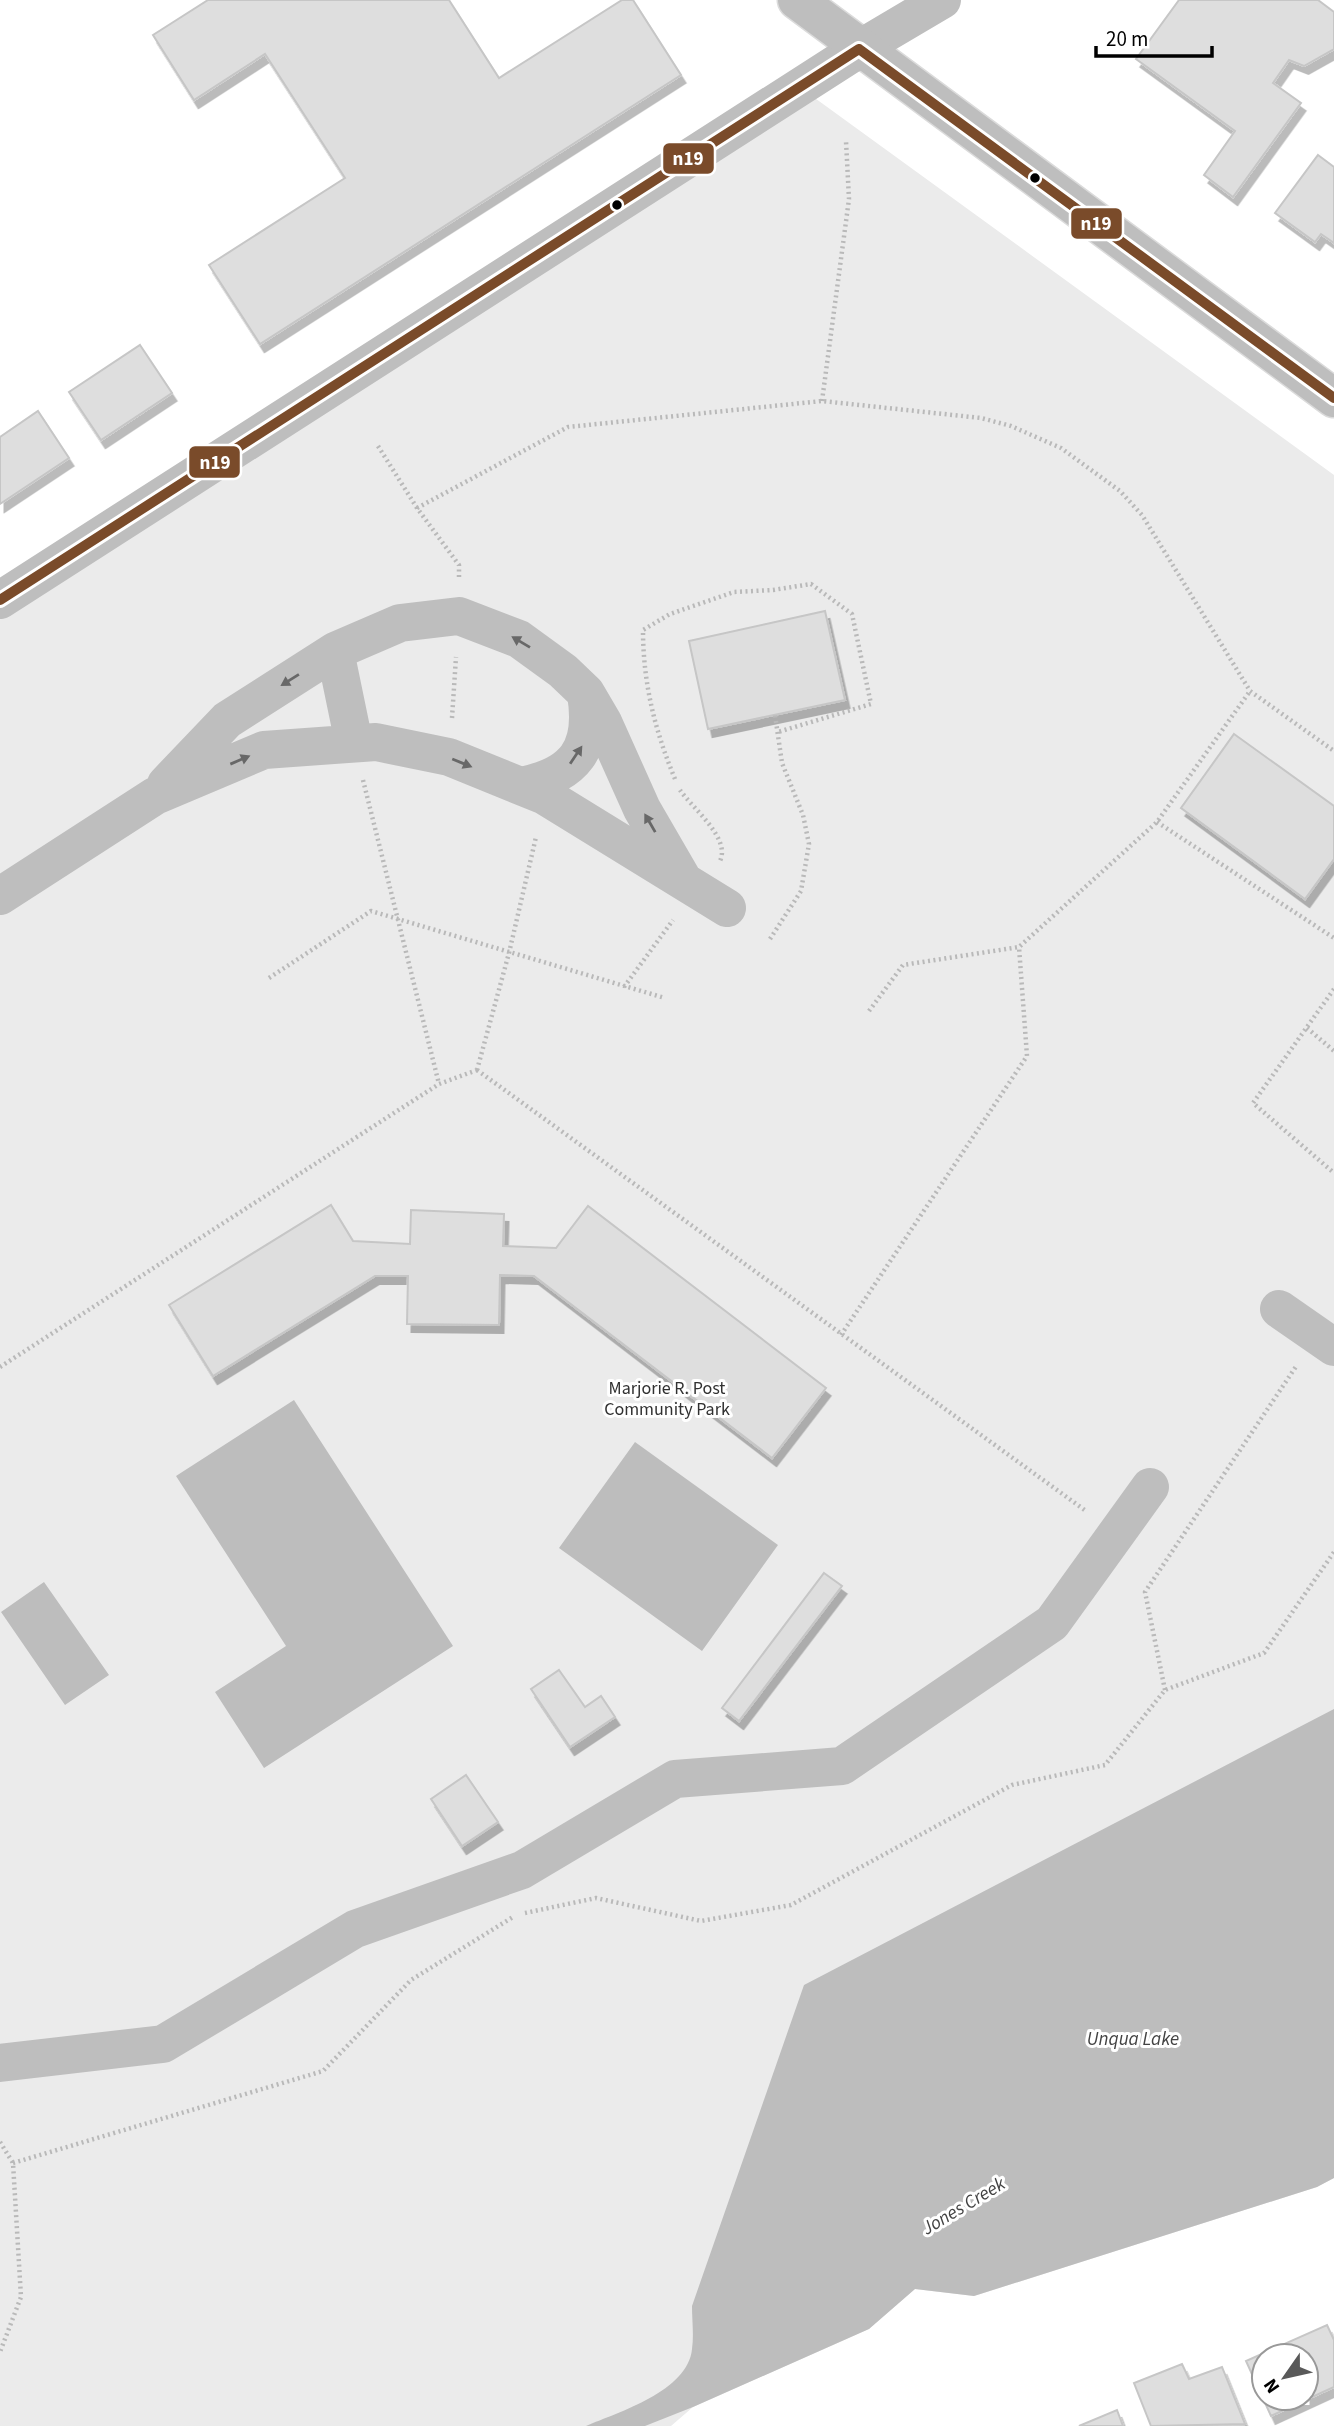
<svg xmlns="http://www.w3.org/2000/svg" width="1334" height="2426" font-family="'Source Sans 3',sans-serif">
	<defs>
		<filter id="shadow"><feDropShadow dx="4.5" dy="8" stdDeviation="0" flood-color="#0004"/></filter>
	</defs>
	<rect width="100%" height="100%" fill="#fff"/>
	<!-- green -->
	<path fill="#ebebeb" d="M812,96L1334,475V2178L1317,2187L974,2296L915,2289L869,2329L693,2407L671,2426H0V618Z"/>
	<!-- water -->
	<path fill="#bdbdbd" d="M294,1400L453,1646L264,1768L215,1692L286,1646L176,1476Z
		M635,1442L778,1545L702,1651L559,1548Z
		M44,1582L109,1675L65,1705L1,1612Z
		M1334,1709V2178L1317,2187L974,2296L915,2289L869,2329L693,2407L645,2426H586C619,2412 688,2391 692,2349C694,2335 692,2320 692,2306L804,1985Z"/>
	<!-- building -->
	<path fill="#dedede" stroke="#c6c6c6" stroke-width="2" fill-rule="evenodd" filter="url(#shadow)" d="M208,0H449L499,78L622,0H633L681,75L260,344L209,265L345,178L265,54L194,100L153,35Z
		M1179,0H1318L1334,12V49L1304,66L1289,60L1273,83L1301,103L1233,197L1204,175L1235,131L1136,59Z
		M1318,155L1334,167V243L1321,234L1315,242L1275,213Z
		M140,345L172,393L101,440L69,392Z
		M38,411L69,458L0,504V437Z
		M825,611L845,700L708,729L689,641Z
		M1234,734L1334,806V859L1305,899L1181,808Z
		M331,1205L353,1241L410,1244L411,1210L504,1214L503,1246L556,1248L588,1206L826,1388L772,1458L534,1276L500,1275L499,1325L407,1324L408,1276H375L213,1376L169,1305Z
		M824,1573L842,1586L739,1721L722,1708Z
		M559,1670L585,1707L601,1696L615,1717L570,1747L531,1689Z
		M466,1775L498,1822L462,1846L431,1799Z
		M1327,2325L1334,2340V2387L1271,2416L1246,2361ZM1264,2356H1306V2398H1264Z
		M1182,2364L1189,2379L1222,2367L1245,2424L1151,2426L1134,2383Z
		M1117,2410L1123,2426H1079Z"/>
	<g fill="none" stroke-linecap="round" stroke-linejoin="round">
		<defs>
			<path id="major" d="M797,0L1334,398"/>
		</defs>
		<!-- major casing -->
		<use href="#major" stroke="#dbdbdb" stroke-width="41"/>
		<!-- path -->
		<path stroke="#b9b9b9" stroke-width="4.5" stroke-dasharray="2 3.5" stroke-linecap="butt" d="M822,401L849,199L846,141
			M378,446L417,508L459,565V578
			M417,508L568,427L822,401L981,418L1011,426L1061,448L1120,491L1142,515L1250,691L1334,751
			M452,718L456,657
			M675,779C655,731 643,683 643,630L670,614L734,592L773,590L811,584L852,614L871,704L778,732
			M363,780L439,1084
			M680,790C692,808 731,838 720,861
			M1157,822L1334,938
			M770,939L801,891L809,844L803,815L782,763L775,715
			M269,978L371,911L665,998
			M624,987L673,920
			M1334,989L1253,1103L1334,1173
			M869,1011L903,965L1019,947L1157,822L1250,691
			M1307,1028L1334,1051
			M477,1070L1086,1511
			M477,1070L509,953L536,837
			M841,1335L1027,1056L1019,947
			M0,1367L439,1084L477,1070
			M1165,1690L1145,1592L1297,1365
			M525,1913L596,1898L701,1921L791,1905L1012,1785L1105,1765L1165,1690L1264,1653L1334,1552
			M0,2142L13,2163L21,2297L0,2352
			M13,2163L323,2071L411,1980L513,1917"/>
		<!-- minor -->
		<path stroke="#bebebe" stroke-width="38" d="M0,600L859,49L942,0
			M335,651L354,743
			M166,784L227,720L335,651L400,623L459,616L519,639L563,671L586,693L603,722L642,809L682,878
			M521,786C575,775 595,749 586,694
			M0,896L155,796L264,750L376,742L449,757L545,796L727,908
			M1279,1309L1334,1347
			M0,2063L163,2044L355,1929L522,1870L675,1779L842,1766L1052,1623L1150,1487"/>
		<!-- major -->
		<use href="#major" stroke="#bebebe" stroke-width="38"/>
		<defs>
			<path id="bus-1" d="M859,49L1334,398
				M0,600L859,49"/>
		</defs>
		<!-- bus-1 casing -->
		<use href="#bus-1" stroke="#fff" stroke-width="16"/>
		<!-- bus-1 -->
		<use href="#bus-1" stroke="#7a4b2a" stroke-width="10"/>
	</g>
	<!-- one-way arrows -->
	<defs><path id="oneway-solid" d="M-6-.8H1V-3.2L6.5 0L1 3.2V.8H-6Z" transform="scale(1.75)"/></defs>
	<g fill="#686868">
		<use href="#oneway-solid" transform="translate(521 642) rotate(-149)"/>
		<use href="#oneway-solid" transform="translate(290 680) rotate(148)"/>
		<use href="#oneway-solid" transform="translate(576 755) rotate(-56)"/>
		<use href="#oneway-solid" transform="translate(240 760) rotate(-23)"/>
		<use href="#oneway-solid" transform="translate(462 763) rotate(22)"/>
		<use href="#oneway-solid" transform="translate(650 823) rotate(-120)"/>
	</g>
	<!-- markers -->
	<g fill="#000" stroke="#fff" stroke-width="2.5">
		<circle cx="1035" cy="178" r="6"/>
		<circle cx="617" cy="205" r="6"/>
	</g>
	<g text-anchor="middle" stroke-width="6" stroke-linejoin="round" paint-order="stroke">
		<!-- park labels -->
		<g font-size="18" fill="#313131" stroke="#fff">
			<text x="667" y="1394">Marjorie R. Post<tspan x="667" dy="21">Community Park</tspan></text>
		</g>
		<!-- water labels -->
		<g font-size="19" font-style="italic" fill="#424242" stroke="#fff">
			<text x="1133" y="2045">Unqua Lake</text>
			<text transform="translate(963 2205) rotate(-31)" y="7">Jones Creek</text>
		</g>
	</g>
	<g stroke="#fff" stroke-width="2.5">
		<rect x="662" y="142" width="53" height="33" rx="7" fill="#7a4b2a"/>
		<rect x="1070" y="207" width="53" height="33" rx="7" fill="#7a4b2a"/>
		<rect x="188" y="445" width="53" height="34" rx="7" fill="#7a4b2a"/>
	</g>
	<g font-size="19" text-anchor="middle" font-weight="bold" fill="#fff">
		<text x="688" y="165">n19</text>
		<text x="1096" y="230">n19</text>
		<text x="215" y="469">n19</text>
	</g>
	<!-- north arrow -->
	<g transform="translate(1285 2377) rotate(236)"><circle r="33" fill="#ffffff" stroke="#999999" stroke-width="2"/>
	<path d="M0-5L12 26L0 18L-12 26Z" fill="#595959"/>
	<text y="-10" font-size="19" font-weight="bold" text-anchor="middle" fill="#000000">N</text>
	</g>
	<!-- scale -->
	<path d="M1096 46v10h116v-10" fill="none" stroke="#000000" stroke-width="3.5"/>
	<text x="1106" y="46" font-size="21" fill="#000000" stroke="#ffffff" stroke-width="5" paint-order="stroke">20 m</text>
</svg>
